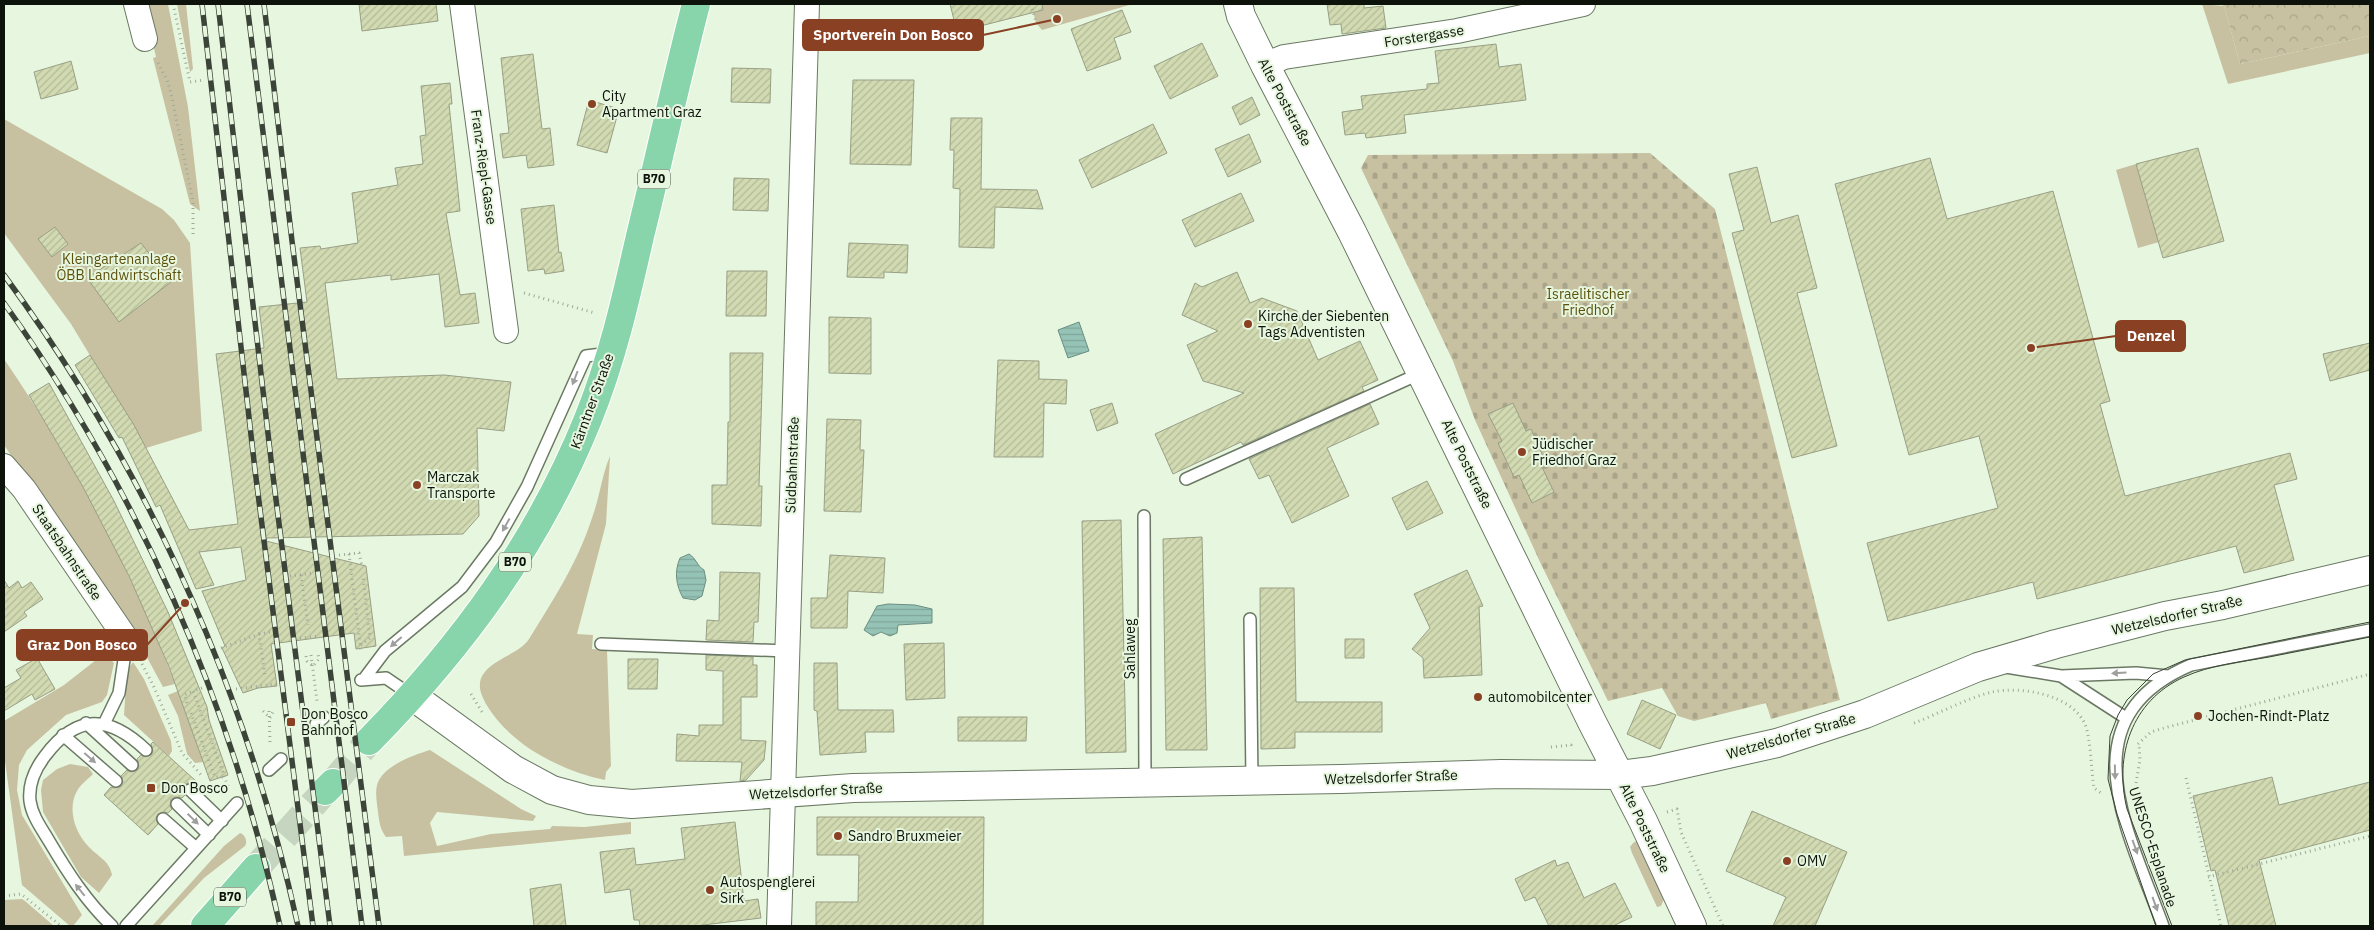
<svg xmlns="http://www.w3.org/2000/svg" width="2374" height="930" font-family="'IBM Plex Sans',sans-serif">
	<defs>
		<pattern id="cemetery-stones" width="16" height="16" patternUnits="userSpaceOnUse" patternTransform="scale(1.25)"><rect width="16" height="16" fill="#c7c1a2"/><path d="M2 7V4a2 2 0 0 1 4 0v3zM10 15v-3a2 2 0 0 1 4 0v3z" fill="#aaa58a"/></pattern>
		<pattern id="park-crowns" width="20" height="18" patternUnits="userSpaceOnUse" patternTransform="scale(1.25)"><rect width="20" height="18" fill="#c7c1a2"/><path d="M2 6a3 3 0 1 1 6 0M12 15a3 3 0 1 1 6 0" fill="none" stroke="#aaa58a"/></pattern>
		<pattern id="water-rules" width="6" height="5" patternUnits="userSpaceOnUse" patternTransform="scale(1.25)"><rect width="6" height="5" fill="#95c3b5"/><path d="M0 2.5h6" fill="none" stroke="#7fa69a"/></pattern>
		<pattern id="building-hatch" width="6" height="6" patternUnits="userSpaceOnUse" patternTransform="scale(1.25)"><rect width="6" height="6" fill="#d2dab2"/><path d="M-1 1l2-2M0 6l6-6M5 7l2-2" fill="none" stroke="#b3ba98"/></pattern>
	</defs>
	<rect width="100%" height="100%" fill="#e7f7df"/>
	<!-- green -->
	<path fill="#c7c1a2" d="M144,4H168L188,107L200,211L190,204L153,58L156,57Z
		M177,4H186L193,69L190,72Z
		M1031,4H1133L1042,30L1036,23Z
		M2202,4L2224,6L2240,64L2370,36V53L2228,84Z
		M4,119L162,209L174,220L190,243L202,431L146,448L71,324L4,233Z
		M2136,164L2159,242L2138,248L2116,170Z
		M4,359C73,460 131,569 175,684L163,687L143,650L4,445Z
		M610,456L606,524L577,634L593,635L592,649L607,650L611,766L606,772L605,780C561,771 509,744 486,704C483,698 479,691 480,683C483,661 518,656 529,639C554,599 579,560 593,515C600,495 602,475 610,456Z
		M105,653L114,663L107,695L102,702L66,715L27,750L19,765L17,790L22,815L82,915L73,926H70L22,885L4,754V721L64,685Z
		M133,662L144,679L171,741L172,751L169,756L124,715L127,671Z
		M178,691L203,762L195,763L187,754L178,716L168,695Z
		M430,750L521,809L536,816L533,821L437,812L430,823L437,846L491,834L550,829L552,826L585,827L631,822V834L404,856L402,836L386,837C380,829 379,821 378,812C377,803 375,794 377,785C382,766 414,755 430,750Z
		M70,764L88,767L93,774C88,779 80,785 77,791C67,809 75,832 88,846C97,856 110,861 112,875L99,893L81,877L43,812L41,790L43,780L57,769Z
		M240,833C245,834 248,842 245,846L204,878L159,926H152L224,846Z
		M1638,840L1665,897L1661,906L1657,907L1632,853L1630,847L1633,843Z
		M22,899L25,901L54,926H4V900Z"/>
	<!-- cemetery -->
	<path fill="url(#cemetery-stones)" d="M1650,153L1715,209L1840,700L1771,719L1766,703L1694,721L1678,716L1662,688L1608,701L1540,562L1475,420L1453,361L1361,168L1368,155Z"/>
	<!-- park -->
	<path fill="url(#park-crowns)" d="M2220,4H2370V36L2240,64L2224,6Z"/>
	<!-- water -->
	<path fill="url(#water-rules)" stroke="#6c8e82" d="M1079,322L1089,351L1068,358L1058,330Z
		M689,554C696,558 697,566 704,570L706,580L702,596L695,600L683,598C676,585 674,572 680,558Z
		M888,604L915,605L932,609V623L898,625L897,633L890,636L881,632L873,636L864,630L877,606Z"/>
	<!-- building -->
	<path fill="url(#building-hatch)" stroke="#999f85" d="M359,4H436L438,21L362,31Z
		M950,4H1042L1043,10L957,32Z
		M1327,4H1364V8L1383,6L1386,28L1342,34L1341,24L1330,25Z
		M1122,10L1131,32L1114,38L1121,59L1087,71L1071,29Z
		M1202,43L1218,76L1170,99L1154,66Z
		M1496,44L1499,67L1521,64L1526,100L1404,115L1406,133L1366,138L1365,133L1345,135L1342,112L1363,109L1361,96L1427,89V84L1439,83L1435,51Z
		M533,54L542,129L550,128L554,165L528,168L526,155L503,158L500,134L509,133L501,58Z
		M71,61L78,89L41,99L34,72Z
		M732,68L771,69L770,103L731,102Z
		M853,80H914L911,165L850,164Z
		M450,83L452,104H449L460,211L446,213L460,295L475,293L479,323L445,327L439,274L391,280V275L325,283L337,379L444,375L511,382L504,431L477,428L479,516L463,534L267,538L266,541L366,566L376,646L356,649L354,633L271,644L277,686L258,688L243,693L222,648L225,646L202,591L246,580L241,547L199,552L214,585L196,589L160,505L156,507L122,437L119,438L75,365L90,355L134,425L189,530L238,524L216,354L264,348L259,307L307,302L300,248L320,246L321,249L358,243L352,193L398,185L395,168L423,164L420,136L426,135L421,86Z
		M1252,97L1260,115L1240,125L1232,107Z
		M589,100L619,109L607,153L577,145Z
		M951,118H982L981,189L1037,190L1043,209L995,207L994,248L959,247L960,189L953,188L954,150H950Z
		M1153,124L1167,153L1092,188L1079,160Z
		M1249,134L1261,162L1228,177L1215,149Z
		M2198,148L2224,241L2163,258L2136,164Z
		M1930,158L1947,219L2053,191L2110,401L2100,404L2125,496L2290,453L2297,479L2274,485L2294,560L2244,573L2236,546L2037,599L2033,582L1888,621L1867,543L1998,508L1979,436L1909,455L1835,184Z
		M1757,167L1771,223L1798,215L1817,288L1797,293L1837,446L1792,458L1732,233L1744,230L1729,174Z
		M734,178L769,179L768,211L733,210Z
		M1241,193L1254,221L1195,247L1182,220Z
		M554,205L559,253L561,252L564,271L545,274L544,269L528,271L521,209Z
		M55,227L68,244L52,257L38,239Z
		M141,243L171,282L119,322L87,278Z
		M849,243L908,245L907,273L884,272V278L847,277Z
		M727,271H767L766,316H726Z
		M1237,272L1250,303L1262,298L1297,311L1318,360L1360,341L1378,380L1362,387L1364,391L1243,445L1241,442L1173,474L1155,434L1244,393L1203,381L1187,345L1218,331L1182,315L1195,283L1202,287Z
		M829,317L871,318V374L829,373Z
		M2370,343V370L2330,381L2323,354Z
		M730,353H763L759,486H762L761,526L712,524V485H727L728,422H730Z
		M998,360L1039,361V379L1067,380L1066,404L1044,403L1043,457H994Z
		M49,383L114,501L168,612L207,707L209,720L228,775L210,781L169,667L129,576L83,487L29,395Z
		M1112,403L1118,423L1097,431L1090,410Z
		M1513,403L1526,431L1531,429L1545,461L1540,463L1554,492L1532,503L1519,475L1514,477L1498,443L1502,441L1488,414Z
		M1370,404L1379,424L1327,448L1349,496L1292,523L1269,475L1259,479L1249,459Z
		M827,419L861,420L860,450H864L861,512L824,511Z
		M1427,481L1443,513L1407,530L1392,498Z
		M1121,520L1126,752L1086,753L1082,521Z
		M1202,537L1207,750H1166L1163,539Z
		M830,555L885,558L883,593L848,591L847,628H811V598H827Z
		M1467,570L1483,606L1479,607L1482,675L1424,678L1423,658L1412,649L1430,628L1414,594Z
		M720,572L760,573L758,622H754L753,642L706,640L707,620L719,621Z
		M4,580L9,588L18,581L22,588L31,582L43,599L24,612L27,616L4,632Z
		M1260,588H1294L1296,702H1382V732H1295V748L1261,749Z
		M1345,639H1364V658H1345Z
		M944,643L945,698L906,700L904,644Z
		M706,655L753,657V665H757V697H741V740L766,741L764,760L746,780L740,781L742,762L676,761L677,734L699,736V725H723V671L706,670Z
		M37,658L55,689L35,700L32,694L4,711V688L21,678L16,670Z
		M628,659H658L657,689H628Z
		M814,663H837L838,710H893L894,732H865L866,752L820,755L817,711L814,710Z
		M1642,700L1676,715L1660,749L1627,734Z
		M958,717H1027L1026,741H958Z
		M153,742L197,782L195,784L188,783L184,785L183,792L185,795L182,798L175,797L171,799L170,806L172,809L168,813L164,812L158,814L156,818L158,824L148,835L104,795L111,787L115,788L121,786L123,782L121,776L127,770L131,772L137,770L139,766L137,759L141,755L145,757L151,755L153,751L151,744Z
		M2272,777L2279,805L2370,782V830L2259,860L2276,926H2229L2215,870L2211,871L2193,796Z
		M1752,811L1847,852L1815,926H1773L1786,897L1726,871Z
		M817,817H984L983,926H816V902H858L859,855H817Z
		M735,822L744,901L758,899L761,918L695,926H640L639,920H634L630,889L605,893L600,852L634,848L636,865L685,859L681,828Z
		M1555,860L1557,866L1568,862L1584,898L1615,883L1632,917L1613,926H1549L1535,897L1525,901L1515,879Z
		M561,884L566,926H534L530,889Z"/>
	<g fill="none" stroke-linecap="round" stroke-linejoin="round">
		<!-- primary-tunnel -->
		<path stroke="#c6d5bf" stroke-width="28" stroke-dasharray="28 14" stroke-linecap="butt" d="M333,783L369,741
			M256,868L325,791"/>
		<defs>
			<path id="lane" d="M1186,479L1421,373
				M1144,516L1145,782
				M1250,619L1252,781
				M601,644L787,651
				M2006,667L2061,676L2136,673L2168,676
				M2061,676L2126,718
				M364,679L385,651L462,587L496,542L527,487L586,356L610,353
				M361,680L386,678L411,695
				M86,723L132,765
				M104,724L119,693L127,640
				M316,724L324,717
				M63,735L116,781
				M269,770L281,759
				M190,790L222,821
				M177,804L209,835
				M163,819L196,848
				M112,926C86,901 68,873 49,841C42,829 32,816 30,801C28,783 35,769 45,756C77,713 109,715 146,750
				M126,926L237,803
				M2163,926C2129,832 2064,719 2191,665L2370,630"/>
			<path id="street" d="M136,4L145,39
				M462,4L506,331
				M1265,65L1284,57L1457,31L1583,4
				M4,466L24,489L127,640
				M779,926L807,4"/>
			<path id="secondary" d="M1238,4L1241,16L1265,65L1352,232L1592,722L1643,821L1692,926
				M411,695L513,769L552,790L589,800L632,804L853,788L1341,779L1501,774L1620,775L1652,771L1777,743L1865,714L1978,667L2056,644L2165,616L2223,605L2370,570"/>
			<path id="primary" d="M369,741C463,645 538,543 588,419C612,360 626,298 640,236C659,159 676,81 696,4
				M325,791L333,783
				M205,926L256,868"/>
		</defs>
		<!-- lane casing -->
		<use href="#lane" stroke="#6b7964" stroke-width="14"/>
		<!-- street casing -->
		<use href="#street" stroke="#6b7964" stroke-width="26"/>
		<!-- secondary casing -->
		<use href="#secondary" stroke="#6b7964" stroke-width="30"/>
		<!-- primary casing -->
		<use href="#primary" stroke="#fff" stroke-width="30"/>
		<!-- path -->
		<path stroke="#9da997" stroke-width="3" stroke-dasharray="1 4" stroke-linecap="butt" d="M173,4L190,82L204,80
			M1031,4L1036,23
			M158,63L167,80L171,93L193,202V235
			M524,293L595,313
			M349,554L359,553L362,566
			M339,555L349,554L361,651
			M301,575L308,625
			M290,576L313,573
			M259,634L270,632
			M300,638L320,636
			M361,645L370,638L363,576
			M221,648L259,634L265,676
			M311,655L317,701
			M306,656L307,661L313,666L319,659L318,654
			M142,664L154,687L182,753L202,776
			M202,688L193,691L229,789
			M236,689L276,684
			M471,694L484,715
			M187,703L184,695L193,691
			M263,711L270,718L274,710
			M269,711L270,742
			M191,713L215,777H223
			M1914,723C1938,714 1967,698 1992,692C2021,686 2071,694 2085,724C2091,739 2091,770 2094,788L2101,793
			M2138,744L2151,732L2164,728L2370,674
			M1551,747L1571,745L1572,748
			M2186,778L2221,926
			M2136,783L2140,760L2139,744
			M1667,812L1677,809L1681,832L1723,926
			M2208,877L2370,836
			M4,896L21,894L61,926"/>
		<!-- lane -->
		<use href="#lane" stroke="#fff" stroke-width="11"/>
		<!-- street -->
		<use href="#street" stroke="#fff" stroke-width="24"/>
		<!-- secondary -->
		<use href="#secondary" stroke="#fff" stroke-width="28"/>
		<!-- primary -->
		<use href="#primary" stroke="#88d5ab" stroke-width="28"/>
		<!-- tram -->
		<path stroke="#3c4338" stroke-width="1" d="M2156,926L2117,814L2108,779L2110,736L2118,715L2127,700L2153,674L2185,660L2370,622
			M2172,926L2127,809C2114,756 2131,701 2184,677C2210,665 2241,662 2269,657C2303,650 2337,644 2370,637"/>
		<defs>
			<path id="rail" d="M202,4L255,470L313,926
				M218,4L272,468L330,926
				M247,4L362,926
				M264,4L292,241L379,926
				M4,275C148,471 246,689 298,926
				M4,303C138,490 231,702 280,926"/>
		</defs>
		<!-- rail casing -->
		<use href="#rail" stroke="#3c4338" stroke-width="5.5"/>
		<!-- rail -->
		<use href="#rail" stroke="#e7f7df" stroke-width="4" stroke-dasharray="11" stroke-linecap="butt"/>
	</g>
	<!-- one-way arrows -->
	<defs><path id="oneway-solid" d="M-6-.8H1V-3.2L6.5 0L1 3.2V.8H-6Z" transform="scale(1.25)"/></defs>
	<g fill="#9ea09d">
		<use href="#oneway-solid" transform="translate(575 378) rotate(111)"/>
		<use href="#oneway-solid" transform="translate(506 525) rotate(119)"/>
		<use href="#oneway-solid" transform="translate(396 642) rotate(139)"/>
		<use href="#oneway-solid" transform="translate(2119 673) rotate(177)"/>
		<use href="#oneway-solid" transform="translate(90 758) rotate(41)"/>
		<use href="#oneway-solid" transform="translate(2115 772) rotate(89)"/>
		<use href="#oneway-solid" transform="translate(193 819) rotate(44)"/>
		<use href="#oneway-solid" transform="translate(2135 847) rotate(70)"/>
		<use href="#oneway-solid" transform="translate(80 890) rotate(-129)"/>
		<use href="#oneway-solid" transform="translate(2155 904) rotate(70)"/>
	</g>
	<!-- markers -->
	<g fill="#894023" stroke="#e7f7df" stroke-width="2">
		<circle cx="592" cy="104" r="5"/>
		<circle cx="1248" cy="324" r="5"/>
		<circle cx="1522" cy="452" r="5"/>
		<circle cx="417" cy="485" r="5"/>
		<circle cx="1478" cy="697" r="5"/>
		<circle cx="2198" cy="716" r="5"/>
		<rect x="286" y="717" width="10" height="10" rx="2.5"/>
		<rect x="146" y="783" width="10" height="10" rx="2.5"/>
		<circle cx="838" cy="836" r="5"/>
		<circle cx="1787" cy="861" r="5"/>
		<circle cx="710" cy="890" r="5"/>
	</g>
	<g text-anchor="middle" stroke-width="4" stroke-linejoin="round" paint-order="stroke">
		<!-- shield labels -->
		<g fill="#e7f7df" stroke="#4e574a" stroke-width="1">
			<rect x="638" y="169.5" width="32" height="19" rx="4"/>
			<rect x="499" y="552.5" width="32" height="19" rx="4"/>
			<rect x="214" y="887.5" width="32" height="19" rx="4"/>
		</g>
		<g font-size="12" font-weight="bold" fill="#0d120a">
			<text x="654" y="183">B70</text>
			<text x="515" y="566">B70</text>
			<text x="230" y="901">B70</text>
		</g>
		<!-- street labels -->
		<g font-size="14" fill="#0d120a" stroke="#e7f7df">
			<text transform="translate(1424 36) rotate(-9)" y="5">Forstergasse</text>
			<text transform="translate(1285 102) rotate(62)" y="5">Alte Poststraße</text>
			<text transform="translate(484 167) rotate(82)" y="5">Franz-Riepl-Gasse</text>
			<text transform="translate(592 401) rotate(-70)" y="5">Kärntner Straße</text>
			<text transform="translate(1467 464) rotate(64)" y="5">Alte Poststraße</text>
			<text transform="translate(792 465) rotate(-88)" y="5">Südbahnstraße</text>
			<text transform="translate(67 552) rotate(56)" y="5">Staatsbahnstraße</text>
			<text transform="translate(2177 615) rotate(-13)" y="5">Wetzelsdorfer Straße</text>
			<text transform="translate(1130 649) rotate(-90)" y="5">Sahlaweg</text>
			<text transform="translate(1791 736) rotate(-16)" y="5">Wetzelsdorfer Straße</text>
			<text transform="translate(1391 777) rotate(-2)" y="5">Wetzelsdorfer Straße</text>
			<text transform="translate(816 791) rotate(-3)" y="5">Wetzelsdorfer Straße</text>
			<text transform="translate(1645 828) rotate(64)" y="5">Alte Poststraße</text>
			<text transform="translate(2153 847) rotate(72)" y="5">UNESCO-Esplanade</text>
		</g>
		<!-- poi labels -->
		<g font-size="14" fill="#0d120a" stroke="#e7f7df" text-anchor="start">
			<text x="602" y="101">City<tspan x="602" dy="16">Apartment Graz</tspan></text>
			<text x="1258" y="321">Kirche der Siebenten<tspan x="1258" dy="16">Tags Adventisten</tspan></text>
			<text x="1532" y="449">Jüdischer<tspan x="1532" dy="16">Friedhof Graz</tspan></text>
			<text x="427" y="482">Marczak<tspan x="427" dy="16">Transporte</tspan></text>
			<text x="1488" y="702">automobilcenter</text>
			<text x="301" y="719">Don Bosco<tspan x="301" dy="16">Bahnhof</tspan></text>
			<text x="2208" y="721">Jochen-Rindt-Platz</text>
			<text x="161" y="793">Don Bosco</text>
			<text x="848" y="841">Sandro Bruxmeier</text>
			<text x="1797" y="866">OMV</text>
			<text x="720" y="887">Autospenglerei<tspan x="720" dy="16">Sirk</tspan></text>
		</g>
		<!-- park labels -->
		<g font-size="14" fill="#5d500c" stroke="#e7f7df">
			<text x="119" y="264">Kleingartenanlage<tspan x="119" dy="16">ÖBB Landwirtschaft</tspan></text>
			<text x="1588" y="299">Israelitischer<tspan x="1588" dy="16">Friedhof</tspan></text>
		</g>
	</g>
	<!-- callouts -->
	<path fill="none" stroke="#894023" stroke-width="2" d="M1057 19L983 35M2031 348L2116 336M185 603L147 645"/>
	<g fill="#894023" stroke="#e7f7df" stroke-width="2">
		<circle cx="1057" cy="19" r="5"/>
		<circle cx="2031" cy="348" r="5"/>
		<circle cx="185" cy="603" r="5"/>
	</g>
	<g fill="#894023" stroke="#894023" stroke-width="2">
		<rect x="803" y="20" width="180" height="30" rx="5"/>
		<rect x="2116" y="321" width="69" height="30" rx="5"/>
		<rect x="17" y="630" width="130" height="30" rx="5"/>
	</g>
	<g font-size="15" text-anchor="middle" font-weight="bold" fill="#fff">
		<text x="893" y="40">Sportverein Don Bosco</text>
		<text x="2151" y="341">Denzel</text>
		<text x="82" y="650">Graz Don Bosco</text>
	</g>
	<!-- border -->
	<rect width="2374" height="930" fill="none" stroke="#0d120a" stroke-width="10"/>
</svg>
